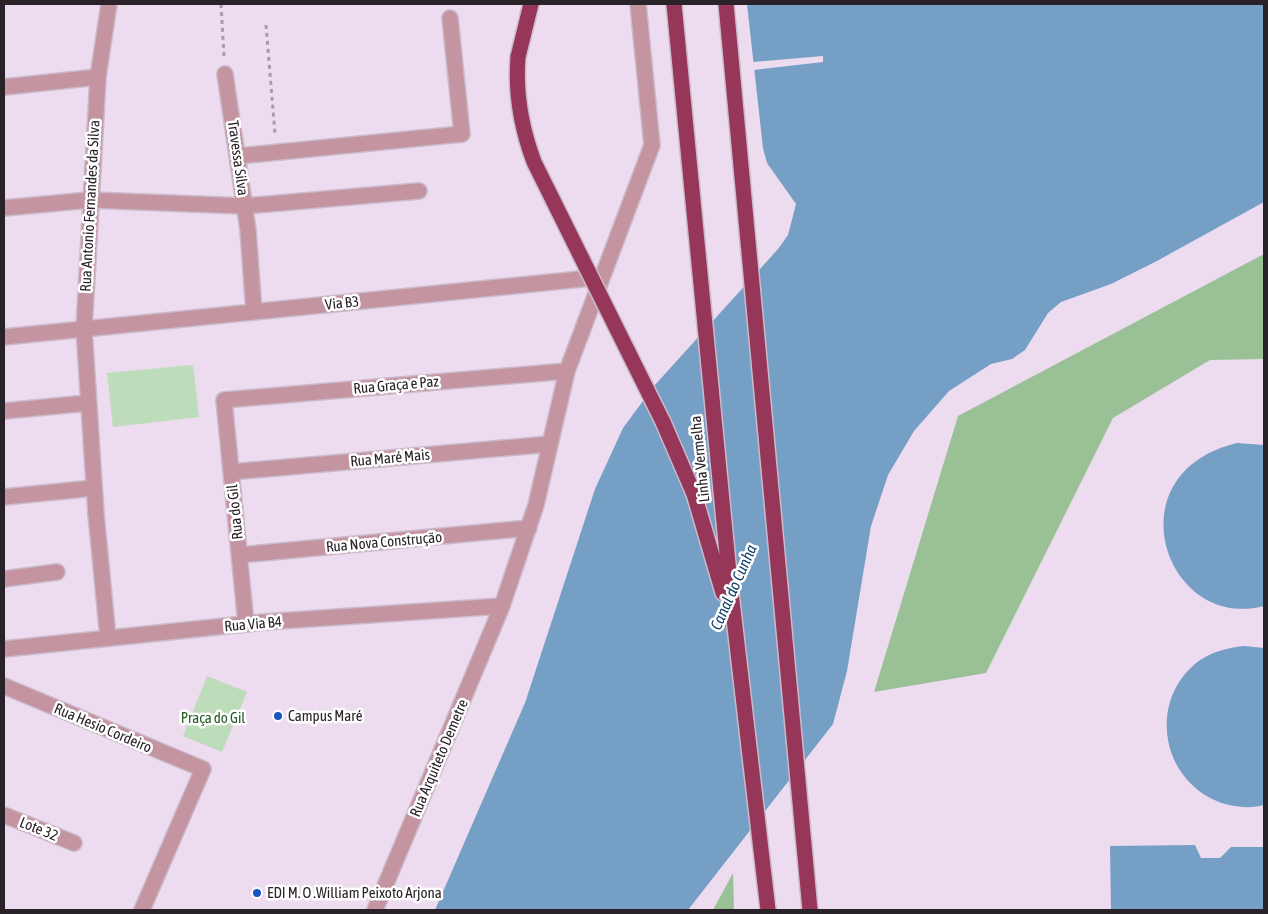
<svg xmlns="http://www.w3.org/2000/svg" width="1268" height="914" font-family="'Asap Condensed',sans-serif">
	<rect width="100%" height="100%" fill="#eddbef"/>
	<!-- green -->
	<path fill="#bddcba" d="M193,365L199,417L113,427L107,373Z
		M207,676L247,692L222,752L183,736Z"/>
	<!-- forest -->
	<path fill="#9ac196" d="M1264,254V359L1210,360L1113,418L986,673L874,692L958,416Z
		M733,873L734,910H713Z"/>
	<!-- water -->
	<path fill="#759fc5" d="M747,4H1264V202L1155,262L1111,284L1061,302L1048,313L1025,350L1012,359L991,364L949,391L914,431L888,475L871,526L847,671L833,724L688,910H435L525,703L595,489L623,428L654,386L778,249L788,235L796,204L767,163L763,148Z
		M1237,443L1264,445V606C1165,632 1111,473 1237,443Z
		M1244,646L1264,648V805C1250,809 1233,807 1219,802C1162,780 1148,704 1195,664C1209,652 1227,648 1244,646Z
		M1195,845L1201,858H1220L1231,847H1264V910H1111L1110,846Z"/>
	<!-- pier -->
	<path fill="#eddbef" d="M823,56V62L754,70L753,62Z"/>
	<g fill="none" stroke-linecap="round" stroke-linejoin="round">
		<defs>
			<path id="minor" d="M225,74L248,230L254,312
				M4,87L98,77
				M238,156L462,134L450,18
				M4,208L90,200L245,206L419,191
				M4,337L601,277
				M4,411L88,403
				M231,472L550,444
				M4,497L94,488
				M239,555L529,528
				M4,579L57,572
				M246,624L224,400L567,371
				M108,638L96,514L84,329L98,77L109,4
				M4,649L264,622L502,606
				M4,686L203,769L142,910
				M4,815L74,843
				M375,910L502,606L536,505L567,371L652,145L638,4"/>
			<path id="highway" d="M674,4L730,584L768,910
				M726,4L810,910
				M518,57L531,4
				M663,422L694,494L723,593"/>
		</defs>
		<!-- minor casing -->
		<use href="#minor" stroke="#cabacb" stroke-width="18"/>
		<!-- highway casing -->
		<use href="#highway" stroke="#cabacb" stroke-width="18"/>
		<!-- path -->
		<path stroke="#a99bab" stroke-width="3" stroke-dasharray="4 4" stroke-linecap="butt" d="M221,4L224,56
			M266,25L275,134"/>
		<!-- minor -->
		<use href="#minor" stroke="#c494a1" stroke-width="15"/>
		<!-- highway -->
		<use href="#highway" stroke="#963659" stroke-width="15"/>
		<defs>
			<path id="highway-bridge" d="M518,57C515,94 521,127 534,162L663,422"/>
		</defs>
		<!-- highway-bridge casing -->
		<use href="#highway-bridge" stroke="#cabacb" stroke-width="18" stroke-linecap="butt"/>
		<!-- highway-bridge -->
		<use href="#highway-bridge" stroke="#963659" stroke-width="15"/>
	</g>
	<!-- markers -->
	<g fill="#1855c0" stroke="#fff" stroke-width="2">
		<circle cx="278" cy="716" r="5"/>
		<circle cx="257" cy="893" r="5"/>
	</g>
	<g text-anchor="middle" stroke-width="5" stroke-linejoin="round" paint-order="stroke">
		<!-- street labels -->
		<g font-size="15" fill="#292229" stroke="#fff">
			<text transform="translate(238 158) rotate(82)" y="5">Travessa Silva</text>
			<text transform="translate(90 206) rotate(-87)" y="5">Rua Antonio Fernandes da Silva</text>
			<text transform="translate(342 303) rotate(-6)" y="5">Via B3</text>
			<text transform="translate(396 385) rotate(-5)" y="5">Rua Graça e Paz</text>
			<text transform="translate(390 458) rotate(-5)" y="5">Rua Maré Mais</text>
			<text transform="translate(700 459) rotate(-96)" y="5">Linha Vermelha</text>
			<text transform="translate(235 512) rotate(-96)" y="5">Rua do Gil</text>
			<text transform="translate(384 542) rotate(-5)" y="5">Rua Nova Construção</text>
			<text transform="translate(253 624) rotate(-5)" y="5">Rua Via B4</text>
			<text transform="translate(103 728) rotate(23)" y="5">Rua Hesio Cordeiro</text>
			<text transform="translate(439 758) rotate(-67)" y="5">Rua Arquiteto Demetre</text>
			<text transform="translate(39 829) rotate(22)" y="5">Lote 32</text>
		</g>
		<!-- poi labels -->
		<g font-size="15" fill="#292229" stroke="#fff" text-anchor="start">
			<text x="288" y="721">Campus Maré</text>
			<text x="267" y="898">EDI M. O .William Peixoto Arjona</text>
		</g>
		<!-- park labels -->
		<g font-size="15" fill="#255a22" stroke="#fff">
			<text x="213" y="723">Praça do Gil</text>
		</g>
		<!-- water labels -->
		<g font-size="16" font-style="italic" fill="#104066" stroke="#fff">
			<text transform="translate(733 587) rotate(-66)" y="6">Canal do Cunha</text>
		</g>
	</g>
	<!-- border -->
	<rect width="1268" height="914" fill="none" stroke="#292229" stroke-width="10"/>
</svg>
